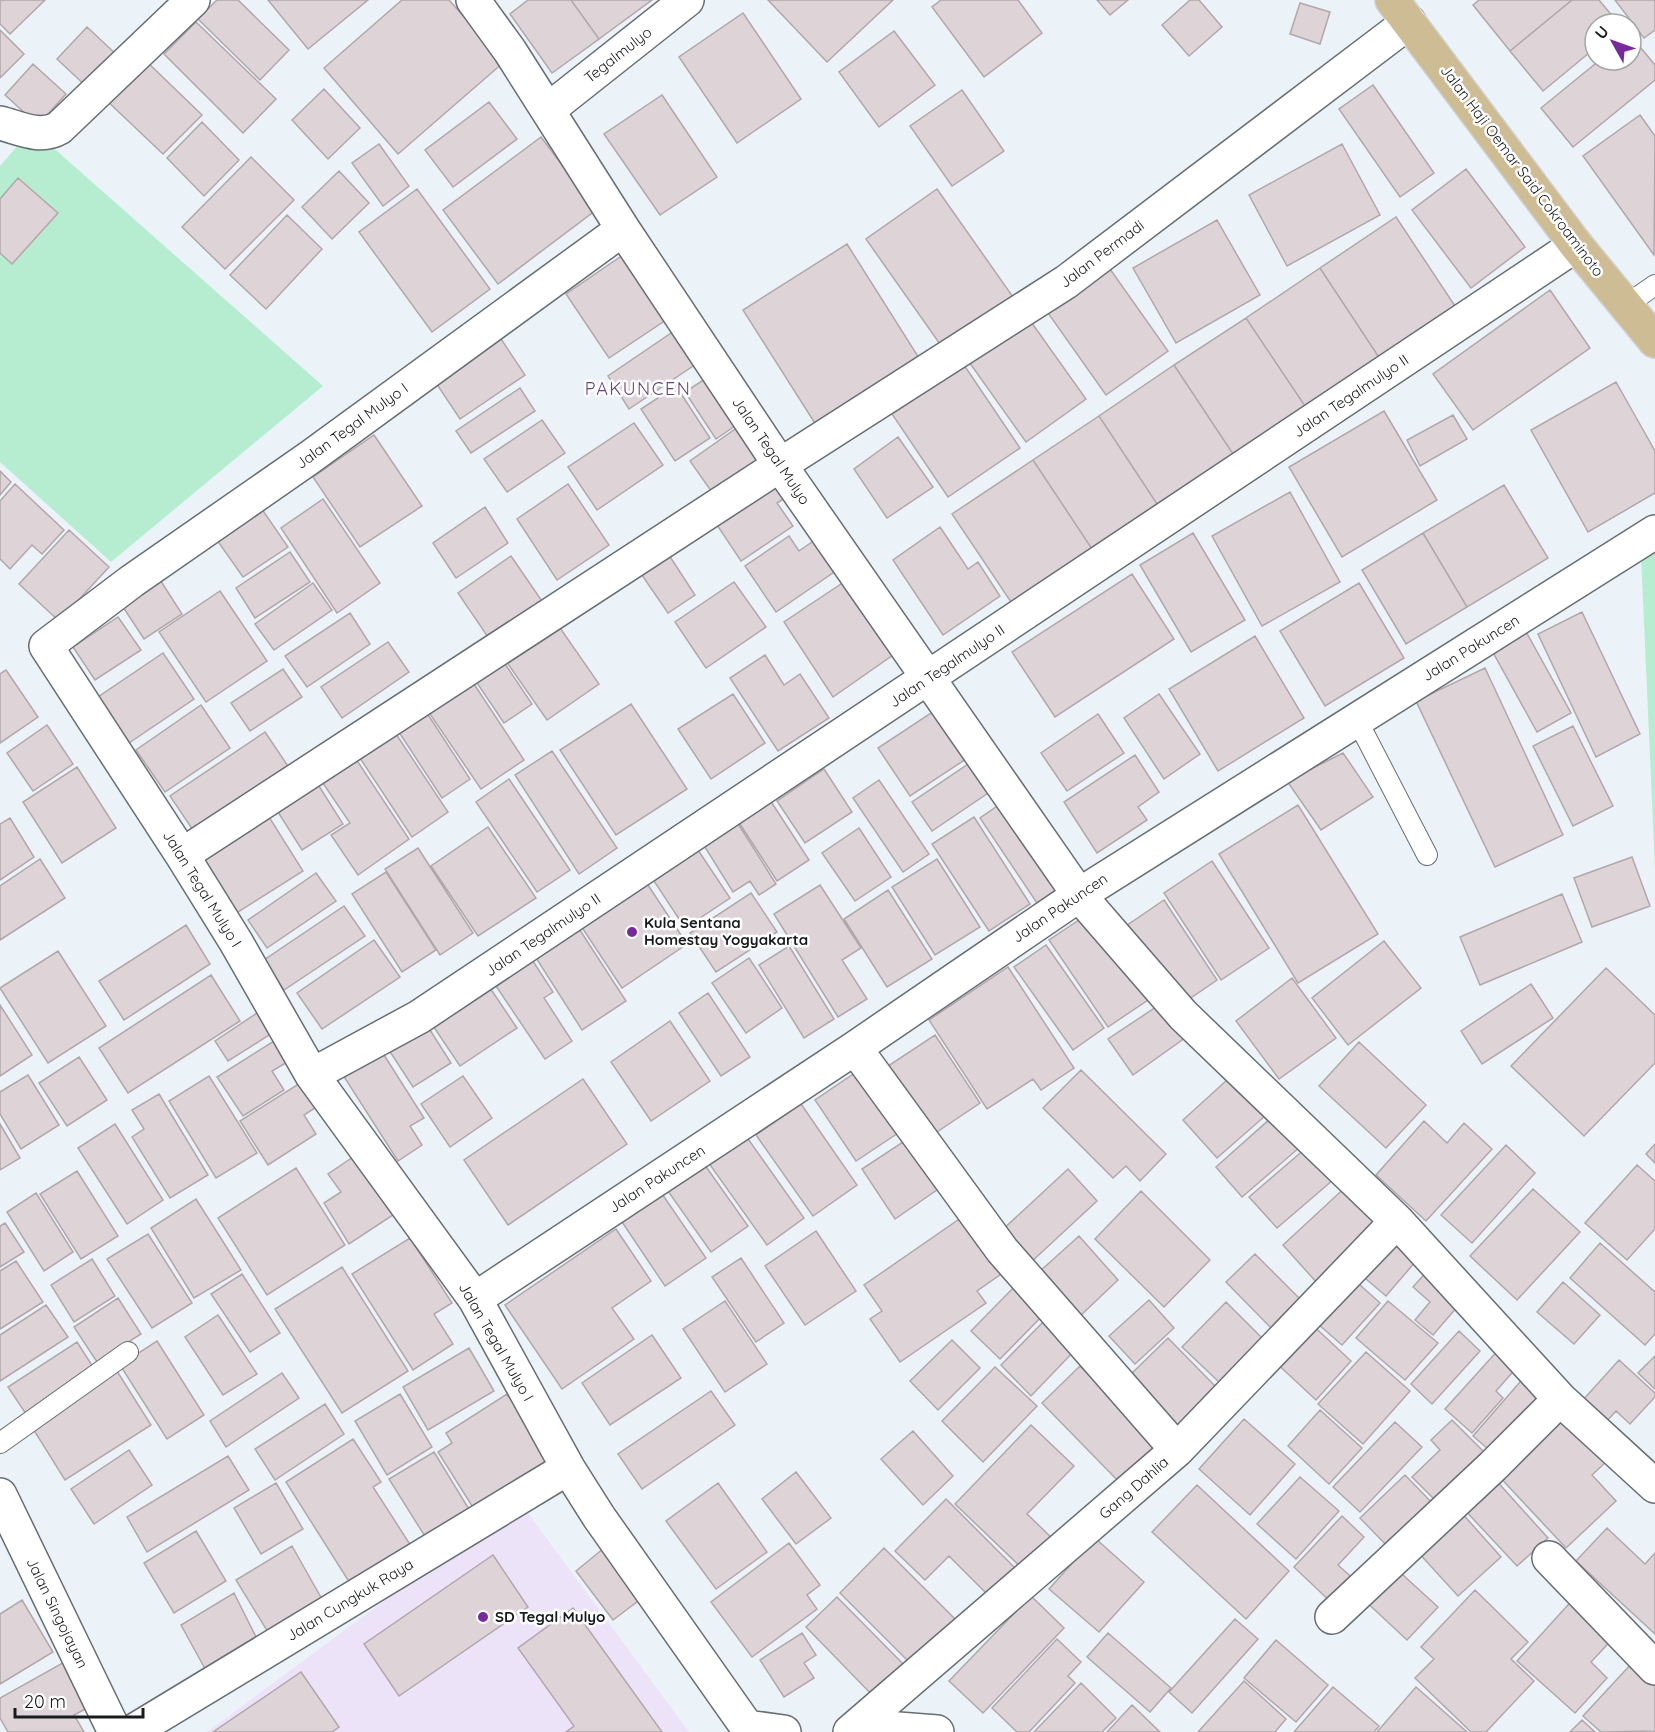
<svg xmlns="http://www.w3.org/2000/svg" width="1655" height="1732" font-family="Quicksand,sans-serif">
	<rect width="100%" height="100%" fill="#ebf3f9"/>
	<!-- education -->
	<path fill="#ede3f8" d="M519,1501L689,1732H207Z"/>
	<!-- green -->
	<path fill="#b6edd1" d="M32,129L323,386L111,562L0,462V166Z
		M1655,548V869L1641,556Z"/>
	<!-- building -->
	<path fill="#ded4d8" stroke="#b1a7ab" stroke-width="1.5" d="M0,0H45L10,34L0,24Z
		M217,0H238L289,50L260,80L198,19Z
		M268,0H368L308,49Z
		M402,0H449L504,62L398,154L324,68Z
		M528,0H571L599,39L552,73L510,14Z
		M571,0H652L599,39Z
		M768,0H893L827,62Z
		M941,0H1018L1042,33L984,77L932,7Z
		M1097,0H1128L1110,15Z
		M1190,0H1199L1222,27L1189,56L1162,25Z
		M1479,0H1572L1510,51L1473,5Z
		M1572,0H1599L1619,24H1595V48L1543,91L1510,51Z
		M1615,0H1655V30L1644,38Z
		M1300,3L1330,12L1320,44L1290,34Z
		M743,13L801,99L737,143L679,57Z
		M196,22L276,99L243,133L164,54Z
		M87,27L118,56L89,89L57,59Z
		M0,30L24,54L0,78Z
		M894,31L935,85L879,127L839,72Z
		M1631,36L1655,65V80L1573,147L1541,108L1600,60H1631Z
		M143,58L202,115L163,154L104,98Z
		M33,64L66,94L38,125L5,95Z
		M1373,85L1434,173L1400,197L1339,109Z
		M324,89L360,128L328,159L292,120Z
		M962,90L1004,151L952,186L910,126Z
		M662,95L717,177L660,215L604,134Z
		M489,102L517,139L453,187L425,150Z
		M1640,115L1655,136L1654,255L1583,156Z
		M202,122L239,160L204,196L167,158Z
		M541,137L596,210L498,284L443,210Z
		M379,144L409,186L383,206L352,163Z
		M1342,144L1380,215L1287,266L1249,195Z
		M251,157L294,200L225,269L182,227Z
		M1466,169L1525,247L1471,288L1412,210Z
		M339,171L369,203L332,239L302,207Z
		M18,178L58,213L12,264L0,253V199Z
		M417,189L490,289L432,332L359,232Z
		M937,189L1013,297L942,347L866,239Z
		M287,215L322,249L266,309L230,275Z
		M1396,217L1459,312L1382,362L1320,268Z
		M1217,220L1260,295L1176,343L1133,268Z
		M847,244L919,358L816,425L743,310Z
		M623,255L666,320L609,358L566,294Z
		M1320,268L1382,362L1309,412L1246,318Z
		M1110,269L1168,351L1106,395L1048,313Z
		M1550,290L1590,348L1473,430L1433,374Z
		M1024,312L1086,399L1026,442L964,355Z
		M1246,318L1309,412L1237,460L1174,365Z
		M677,329L699,362L629,409L608,376Z
		M501,339L525,375L460,419L436,383Z
		M964,365L1020,448L948,497L892,414Z
		M1174,365L1237,460L1161,510L1099,416Z
		M711,375L742,421L716,439L685,392Z
		M1616,382L1655,451V493L1588,532L1531,430Z
		M676,386L710,438L675,461L641,409Z
		M520,388L535,411L471,453L456,431Z
		M1384,411L1437,500L1342,557L1289,467Z
		M1453,415L1467,439L1420,466L1407,440Z
		M1099,416L1161,510L1096,555L1033,460Z
		M542,420L565,453L507,492L484,459Z
		M634,423L663,465L597,510L568,467Z
		M738,427L764,465L716,498L690,461Z
		M374,435L422,506L360,547L313,477Z
		M898,437L933,487L887,518L854,469Z
		M1033,460L1096,555L1015,608L952,514Z
		M0,471L11,482L0,495Z
		M776,472L791,494L777,503L793,526L741,561L711,516Z
		M15,484L64,530L42,554L32,545L10,569L0,559V501Z
		M568,484L609,545L557,580L517,519Z
		M1504,485L1548,558L1467,607L1423,533Z
		M1290,492L1340,582L1262,626L1212,536Z
		M323,499L380,583L337,613L281,528Z
		M257,502L288,547L243,577L212,533Z
		M485,507L508,543L456,578L433,543Z
		M940,527L968,569L978,562L1000,596L943,635L893,560Z
		M69,530L109,567L59,621L19,584Z
		M1193,533L1245,620L1191,652L1140,565Z
		M1423,533L1467,607L1406,644L1362,570Z
		M789,536L799,551L819,537L840,568L776,612L745,566Z
		M665,549L695,595L668,613L637,568Z
		M290,552L310,582L255,618L236,588Z
		M511,556L546,607L492,643L458,593Z
		M1132,574L1174,639L1055,717L1012,652Z
		M157,575L182,614L144,639L119,601Z
		M734,582L766,627L706,668L675,622Z
		M844,582L893,655L833,697L784,622Z
		M313,583L332,610L274,650L255,624Z
		M1359,583L1404,658L1325,706L1280,631Z
		M220,591L267,661L206,702L159,632Z
		M1582,612L1640,734L1596,757L1538,634Z
		M350,613L370,644L307,687L285,656Z
		M118,617L141,650L95,680L73,647Z
		M558,625L599,684L547,720L506,661Z
		M1524,628L1571,713L1537,732L1490,647Z
		M1255,636L1304,718L1218,771L1169,689Z
		M388,642L409,672L342,718L321,687Z
		M163,653L194,699L129,743L98,697Z
		M765,655L784,685L800,674L829,718L778,751L730,678Z
		M501,658L532,704L504,723L473,677Z
		M1485,668L1563,835L1495,867L1416,701Z
		M283,669L302,697L250,731L231,703Z
		M6,670L38,717L0,743V674Z
		M472,681L524,760L481,789L428,711Z
		M733,694L765,743L711,779L678,729Z
		M1159,694L1200,754L1164,779L1124,718Z
		M631,704L687,789L616,835L560,750Z
		M201,705L230,748L165,792L136,750Z
		M423,707L470,779L442,798L395,726Z
		M934,711L966,759L910,796L878,748Z
		M1098,714L1124,753L1067,791L1041,753Z
		M47,725L73,764L33,791L7,753Z
		M1573,726L1613,806L1573,826L1533,746Z
		M392,728L448,812L412,837L356,752Z
		M265,732L296,778L201,842L170,796Z
		M552,751L617,848L579,874L515,775Z
		M352,753L409,839L358,875L331,835L350,823L318,776Z
		M1343,753L1373,797L1321,830L1287,781Z
		M1135,755L1159,792L1138,807L1147,820L1097,853L1064,802Z
		M974,760L994,789L932,831L912,802Z
		M77,767L116,828L62,863L23,802Z
		M824,769L852,812L805,843L777,801Z
		M312,775L343,824L302,850L271,801Z
		M509,779L570,870L537,892L476,802Z
		M879,780L929,854L903,872L853,798Z
		M770,800L809,860L777,881L738,821Z
		M1006,800L1063,885L1037,903L980,818Z
		M1298,805L1378,934L1298,983L1219,854Z
		M264,809L303,871L235,914L196,851Z
		M974,817L1030,904L989,931L932,844Z
		M10,818L34,857L0,880V824Z
		M737,822L776,884L759,895L750,881L733,892L703,844Z
		M488,827L536,898L478,936L431,866Z
		M859,828L891,877L855,901L822,853Z
		M418,848L473,933L440,955L385,869Z
		M698,850L730,898L685,928L654,881Z
		M1632,857L1650,906L1592,927L1574,878Z
		M40,859L65,898L0,940V886Z
		M937,859L980,927L935,955L892,887Z
		M1212,861L1269,948L1221,980L1164,893Z
		M386,872L436,950L402,972L352,894Z
		M316,873L336,901L267,948L248,920Z
		M642,876L687,944L622,988L577,920Z
		M820,885L861,948L842,960L867,999L838,1017L774,914Z
		M888,890L932,959L887,987L844,919Z
		M751,893L777,932L716,972L690,933Z
		M1562,894L1582,942L1480,985L1460,937Z
		M1164,900L1217,980L1179,1006L1126,926Z
		M344,906L365,936L284,990L264,960Z
		M1088,914L1148,1000L1108,1027L1049,940Z
		M574,921L626,1001L582,1030L531,950Z
		M186,925L210,964L124,1020L99,981Z
		M374,940L400,977L322,1029L297,993Z
		M1384,941L1421,988L1348,1045L1312,998Z
		M1046,945L1104,1028L1073,1050L1014,967Z
		M789,946L834,1019L804,1038L759,965Z
		M58,951L106,1026L48,1063L0,988Z
		M527,952L553,992L544,998L572,1041L545,1059L490,977Z
		M749,958L782,1008L746,1033L712,983Z
		M1008,967L1074,1068L1041,1090L1033,1079L987,1109L929,1020Z
		M1606,968L1655,1015V1063L1584,1136L1511,1066Z
		M211,975L240,1021L128,1093L99,1048Z
		M1292,978L1336,1038L1279,1079L1236,1021Z
		M484,979L517,1028L460,1066L427,1017Z
		M1531,984L1553,1018L1482,1064L1461,1031Z
		M708,993L750,1057L721,1076L679,1013Z
		M1165,1001L1189,1035L1133,1075L1108,1039Z
		M0,1005L32,1055L0,1076Z
		M263,1009L277,1030L228,1061L215,1041Z
		M423,1019L451,1063L413,1087L385,1044Z
		M670,1021L710,1081L651,1121L611,1062Z
		M935,1035L980,1103L925,1140L879,1072Z
		M282,1036L296,1057L272,1071L284,1090L243,1116L217,1077Z
		M1359,1042L1426,1105L1386,1148L1319,1086Z
		M379,1047L424,1118L410,1126L422,1145L398,1161L341,1072Z
		M79,1057L107,1100L67,1126L39,1083Z
		M862,1068L904,1129L856,1161L815,1100Z
		M1081,1070L1166,1154L1140,1181L1126,1166L1113,1178L1043,1108Z
		M1238,1070L1273,1109L1217,1158L1183,1120Z
		M28,1075L59,1125L21,1149L0,1114V1092Z
		M209,1076L257,1153L216,1178L169,1101Z
		M463,1076L492,1118L450,1147L421,1104Z
		M308,1078L324,1102L304,1115L316,1134L268,1165L240,1121Z
		M583,1079L627,1144L508,1225L464,1160Z
		M159,1094L208,1175L170,1198L132,1137L144,1129L132,1110Z
		M801,1104L857,1185L813,1216L756,1135Z
		M1280,1110L1307,1141L1242,1197L1216,1167Z
		M1424,1121L1447,1143L1464,1123L1492,1149L1426,1221L1376,1175Z
		M0,1124L20,1158L0,1170Z
		M115,1124L163,1200L127,1224L78,1148Z
		M746,1136L804,1218L767,1245L708,1162Z
		M912,1136L944,1185L895,1219L862,1169Z
		M1313,1142L1340,1174L1277,1228L1249,1197Z
		M1655,1144V1163L1646,1154Z
		M1506,1145L1535,1173L1472,1243L1441,1215Z
		M362,1151L399,1211L349,1244L324,1203L341,1192L328,1174Z
		M702,1161L748,1226L711,1252L665,1187Z
		M1637,1165L1655,1181V1229L1627,1260L1585,1223Z
		M296,1168L345,1245L267,1295L218,1218Z
		M1068,1169L1097,1201L1029,1264L999,1233Z
		M77,1171L118,1236L81,1259L40,1194Z
		M1350,1183L1386,1222L1318,1284L1283,1245Z
		M1533,1189L1580,1232L1517,1300L1470,1256Z
		M660,1191L706,1258L665,1286L620,1219Z
		M1141,1191L1210,1260L1164,1307L1095,1239Z
		M36,1193L73,1252L44,1271L7,1212Z
		M196,1199L241,1270L194,1298L151,1228Z
		M968,1213L1007,1270L977,1291L986,1303L900,1362L870,1319L882,1311L864,1285Z
		M5,1223L24,1252L0,1267V1226Z
		M616,1229L651,1281L612,1308L634,1339L562,1389L505,1305Z
		M816,1231L856,1291L805,1325L765,1266Z
		M1397,1231L1422,1254L1386,1296L1359,1273Z
		M148,1234L192,1303L152,1328L107,1259Z
		M1079,1236L1118,1280L1078,1318L1038,1273Z
		M410,1238L452,1303L434,1314L453,1344L413,1370L352,1274Z
		M1600,1243L1655,1292V1334L1645,1345L1570,1278Z
		M1255,1254L1302,1301L1273,1330L1226,1282Z
		M741,1258L784,1323L756,1342L712,1277Z
		M92,1259L115,1296L74,1322L51,1285Z
		M16,1261L43,1302L0,1329V1271Z
		M342,1267L408,1371L342,1413L275,1309Z
		M1429,1269L1464,1299L1433,1335L1415,1320L1430,1302L1413,1287Z
		M242,1274L280,1333L250,1352L211,1294Z
		M1349,1275L1380,1303L1342,1345L1311,1318Z
		M1019,1282L1048,1310L1000,1359L971,1331Z
		M1563,1282L1600,1315L1574,1344L1537,1312Z
		M118,1298L141,1334L97,1362L74,1327Z
		M1149,1300L1174,1328L1135,1364L1109,1336Z
		M725,1301L767,1364L725,1392L683,1329Z
		M1388,1301L1438,1343L1405,1380L1356,1338Z
		M1226,1302L1263,1339L1220,1383L1182,1347Z
		M46,1305L68,1337L0,1381V1335Z
		M218,1315L257,1374L223,1395L185,1337Z
		M1047,1318L1077,1348L1031,1396L1001,1365Z
		M1307,1320L1351,1361L1316,1400L1272,1359Z
		M1459,1331L1480,1351L1432,1404L1411,1384Z
		M652,1335L681,1378L610,1425L582,1383Z
		M1168,1338L1216,1387L1176,1427L1128,1377Z
		M952,1340L980,1368L938,1410L910,1381Z
		M157,1341L204,1415L167,1439L120,1365Z
		M77,1342L95,1370L26,1414L8,1387Z
		M469,1348L494,1391L428,1430L403,1387Z
		M1500,1348L1519,1365L1496,1391L1503,1398L1472,1433L1445,1409Z
		M1366,1352L1410,1391L1363,1444L1318,1404Z
		M1655,1356V1389L1638,1373Z
		M1619,1360L1655,1393V1397L1630,1424L1616,1411L1606,1422L1583,1400Z
		M1080,1366L1162,1448L1123,1486L1042,1403Z
		M995,1367L1037,1406L983,1462L942,1421Z
		M115,1368L151,1425L65,1480L30,1424Z
		M282,1373L299,1398L226,1447L210,1421Z
		M1527,1374L1549,1394L1495,1455L1473,1436Z
		M711,1391L735,1425L642,1489L618,1454Z
		M400,1394L432,1447L387,1475L355,1421Z
		M507,1394L555,1469L479,1517L438,1452L452,1443L446,1433Z
		M325,1404L344,1434L275,1480L255,1449Z
		M1320,1410L1362,1448L1329,1484L1288,1446Z
		M1562,1410L1608,1460L1592,1475L1616,1501L1566,1548L1495,1472Z
		M1244,1419L1295,1464L1250,1515L1199,1469Z
		M1452,1420L1489,1457L1440,1505L1412,1477L1440,1450L1431,1440Z
		M1395,1422L1422,1447L1360,1512L1333,1487Z
		M1031,1425L1074,1466L1027,1514L1055,1541L1026,1572L955,1504Z
		M913,1431L953,1476L923,1505L881,1459Z
		M353,1439L381,1482L373,1487L413,1549L353,1588L286,1482Z
		M129,1450L152,1485L94,1524L71,1489Z
		M434,1452L475,1519L431,1546L389,1479Z
		M228,1456L249,1490L147,1552L127,1517Z
		M796,1472L831,1518L796,1544L762,1499Z
		M1405,1475L1435,1506L1391,1550L1360,1518Z
		M1300,1477L1339,1511L1296,1559L1257,1524Z
		M1494,1478L1548,1538L1517,1566L1462,1507Z
		M276,1483L303,1529L261,1554L234,1508Z
		M718,1483L767,1552L716,1589L666,1521Z
		M1197,1485L1289,1571L1246,1619L1152,1532Z
		M946,1499L1019,1572L992,1599L949,1556L925,1580L895,1551Z
		M1460,1511L1501,1557L1458,1596L1417,1551Z
		M1342,1516L1364,1537L1338,1565L1358,1583L1336,1607L1294,1567Z
		M1607,1528L1645,1564L1655,1553V1634L1576,1561Z
		M196,1531L226,1581L174,1613L144,1563Z
		M1095,1538L1144,1582L1099,1632L1049,1589Z
		M789,1543L820,1585L807,1595L817,1609L752,1657L711,1602Z
		M292,1546L323,1601L271,1637L236,1580Z
		M604,1548L642,1598L613,1620L576,1571Z
		M884,1548L958,1622L914,1667L840,1593Z
		M493,1555L528,1607L399,1696L364,1644Z
		M1392,1565L1438,1607L1407,1640L1362,1598Z
		M1475,1590L1528,1642L1511,1659L1534,1681L1486,1732H1471L1415,1678L1434,1659L1421,1647Z
		M234,1593L259,1643L209,1676L181,1625Z
		M1577,1595L1618,1633L1591,1662L1607,1678L1575,1713L1517,1661Z
		M1031,1596L1064,1628L983,1713L949,1681Z
		M837,1597L909,1670L878,1701L806,1627Z
		M22,1600L53,1652L0,1684V1614Z
		M573,1608L662,1732H566L574,1726L518,1648Z
		M1235,1619L1258,1639L1192,1713L1169,1692Z
		M802,1633L816,1655L804,1663L814,1678L784,1697L760,1660Z
		M1108,1633L1171,1688L1150,1712L1087,1657Z
		M1057,1639L1081,1662L1068,1676L1075,1683L1029,1732H1017L992,1708Z
		M1276,1640L1328,1685L1296,1722L1244,1678Z
		M68,1660L93,1705L74,1715L84,1732H8L0,1718V1698Z
		M1633,1662L1655,1682V1731L1601,1732L1583,1716Z
		M301,1672L339,1727L332,1732H213Z
		M1244,1681L1286,1719L1275,1732H1198Z
		M1081,1683L1116,1718L1102,1732H1034Z
		M1333,1687L1379,1726L1374,1732H1294Z
		M1416,1687L1467,1732H1377Z
		M1132,1705L1160,1732H1107Z
		M1582,1720L1595,1732H1570Z"/>
	<g fill="none" stroke-linecap="round" stroke-linejoin="round">
		<defs>
			<path id="lane" d="M1626,305L1655,285
				M1357,720L1427,855
				M0,1443L128,1352"/>
			<path id="street" d="M473,0L510,51L623,229L780,465L1079,895L1183,1015L1397,1221L1560,1399L1655,1486
				M548,110L687,0
				M0,123C20,128 40,139 59,128L193,0
				M623,229L309,458L132,581L46,646L182,855L236,942L312,1075L475,1299L568,1468L599,1517L747,1727L784,1732
				M182,855L780,465L1066,282L1409,22
				M855,1048L1002,1250L1177,1450
				M312,1075L419,1017L1576,245
				M475,1299L855,1048L1079,895L1655,532
				M0,1495L115,1732
				M1549,1558L1655,1668
				M1332,1617L1493,1466L1560,1399
				M132,1732L568,1468
				M850,1732L1177,1450L1397,1221
				M883,1732L898,1729L937,1732"/>
			<path id="primary" d="M1392,0L1576,245L1655,341"/>
		</defs>
		<!-- lane casing -->
		<use href="#lane" stroke="#676e73" stroke-width="22"/>
		<!-- street casing -->
		<use href="#street" stroke="#676e73" stroke-width="36"/>
		<!-- primary casing -->
		<use href="#primary" stroke="#d1d1d2" stroke-width="36"/>
		<!-- lane -->
		<use href="#lane" stroke="#fff" stroke-width="20"/>
		<!-- street -->
		<use href="#street" stroke="#fff" stroke-width="33"/>
		<!-- primary -->
		<use href="#primary" stroke="#cebc94" stroke-width="33"/>
	</g>
	<!-- markers -->
	<g fill="#772a9c" stroke="#fff" stroke-width="2">
		<circle cx="632" cy="932" r="6"/>
		<circle cx="483" cy="1617" r="6"/>
	</g>
	<g text-anchor="middle" stroke-width="5" stroke-linejoin="round" paint-order="stroke">
		<!-- street labels -->
		<g font-size="15" fill="#181b1d" stroke="#fff">
			<text transform="translate(618 55) rotate(-38)" y="5">Tegalmulyo</text>
			<text transform="translate(1522 171) rotate(53)" y="5">Jalan Haji Oemar Said Cokroaminoto</text>
			<text transform="translate(1102 254) rotate(-37)" y="5">Jalan Permadi</text>
			<text transform="translate(1351 396) rotate(-34)" y="5">Jalan Tegalmulyo II</text>
			<text transform="translate(352 426) rotate(-36)" y="5">Jalan Tegal Mulyo I</text>
			<text transform="translate(771 451) rotate(56)" y="5">Jalan Tegal Mulyo</text>
			<text transform="translate(1471 648) rotate(-32)" y="5">Jalan Pakuncen</text>
			<text transform="translate(947 666) rotate(-34)" y="5">Jalan Tegalmulyo II</text>
			<text transform="translate(202 889) rotate(58)" y="5">Jalan Tegal Mulyo I</text>
			<text transform="translate(1060 908) rotate(-34)" y="5">Jalan Pakuncen</text>
			<text transform="translate(543 935) rotate(-34)" y="5">Jalan Tegalmulyo II</text>
			<text transform="translate(657 1179) rotate(-33)" y="5">Jalan Pakuncen</text>
			<text transform="translate(496 1342) rotate(60)" y="5">Jalan Tegal Mulyo I</text>
			<text transform="translate(1134 1488) rotate(-41)" y="5">Gang Dahlia</text>
			<text transform="translate(350 1600) rotate(-31)" y="5">Jalan Cungkuk Raya</text>
			<text transform="translate(57 1613) rotate(64)" y="5">Jalan Singojayan</text>
		</g>
		<!-- poi labels -->
		<g font-size="15" font-weight="bold" fill="#181b1d" stroke="#fff" text-anchor="start">
			<text x="644" y="928">Kula Sentana<tspan x="644" dy="17">Homestay Yogyakarta</tspan></text>
			<text x="495" y="1622">SD Tegal Mulyo</text>
		</g>
		<!-- quarter labels -->
		<g font-size="18" letter-spacing="1.5" fill="#67437c" stroke="#fff">
			<text x="638" y="395">PAKUNCEN</text>
		</g>
	</g>
	<!-- north arrow -->
	<g transform="translate(1613 42) rotate(310)"><circle r="28" fill="#ffffff" stroke="#a3a4a5" stroke-width="1.5"/>
	<path d="M0-4.5L10 22L0 15L-10 22Z" fill="#772a9c"/>
	<text y="-9" font-size="16" font-weight="bold" text-anchor="middle" fill="#181b1d">U</text>
	</g>
	<!-- scale -->
	<path d="M15 1708v9h128v-9" fill="none" stroke="#181b1d" stroke-width="3"/>
	<text x="24" y="1708" font-size="18" fill="#181b1d" stroke="#ffffff" stroke-width="4.5" paint-order="stroke">20 m</text>
</svg>
